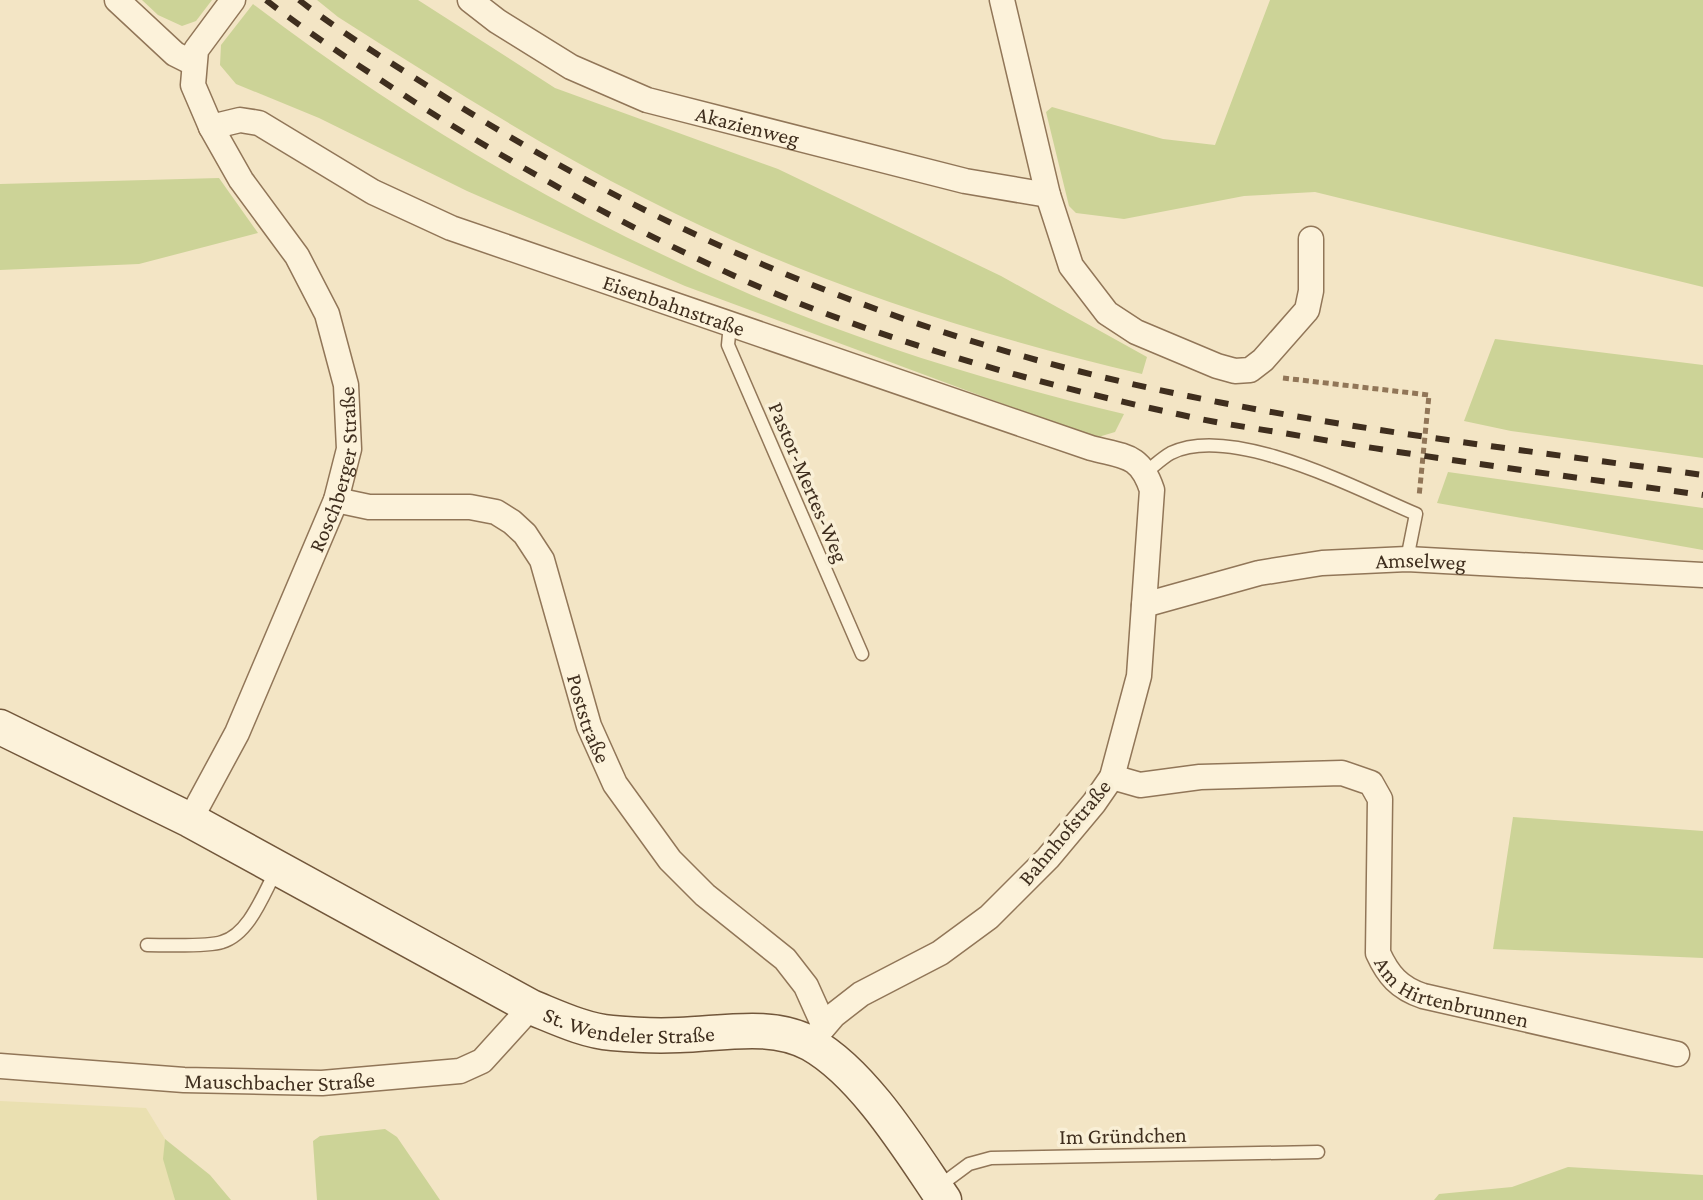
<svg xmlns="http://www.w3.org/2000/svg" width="1703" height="1200" font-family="'Crimson Pro',serif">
	<rect width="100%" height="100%" fill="#f3e5c5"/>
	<!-- farmland -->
	<path fill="#eae0b1" d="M0,1101L146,1108L165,1139L164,1159L175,1200H0Z"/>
	<!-- green -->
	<path fill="#ccd397" d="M142,0H212L196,21L182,26L158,15Z
		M317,0H418L555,88L778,169L1001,276L1147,357L1142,374C971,334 802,279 646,199C539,145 439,81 338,17Z
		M1270,0H1703V287L1315,192L1244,196L1124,219L1076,213L1069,206L1046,112L1052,107L1163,139L1215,145Z
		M253,4C401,117 567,215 738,289C861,343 993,383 1124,414L1115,432L1095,438L685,286L467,191L319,118L236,84L220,65L221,45Z
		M219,178L258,233L139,264L0,270V184Z
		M1495,339L1703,365V458L1511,431L1464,421Z
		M1448,472L1703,508V550L1437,503Z
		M1513,817L1703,831V958L1493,949Z
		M385,1129L397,1137L440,1200H317L313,1141L320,1136Z
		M165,1139L210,1175L231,1200H175L163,1159Z
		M1568,1167L1703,1175V1200H1434L1439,1194L1512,1187Z"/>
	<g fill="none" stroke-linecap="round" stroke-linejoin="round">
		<defs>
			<path id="service" d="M730,324L728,345L862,654
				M1146,472C1154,466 1162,458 1171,453C1232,423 1357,489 1416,514L1407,559
				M147,945C164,945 208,947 222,942C250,934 264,892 277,869
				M938,1187L969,1164L991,1158L1318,1152"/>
			<g id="minor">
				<path d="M117,0L175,54L193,63"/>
				<path id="s1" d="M470,0L497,21L571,67L647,100L965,181L1048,195"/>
				<path d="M1002,0L1048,195L1071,266L1107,313L1136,332L1217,366L1235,371L1250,370L1263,360L1307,310L1311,291V239"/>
				<path id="s2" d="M211,127L240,120L259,123L373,192L451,228L1091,448C1125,457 1140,454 1152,490L1139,676L1112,777L1094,803L1048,858L989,917L940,953L861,994L834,1015L810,1043"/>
				<path id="s3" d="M336,500L369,507H470L496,512L512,522L525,534L542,560L589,726L615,784L670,860L705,895L785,959L806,986L824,1026"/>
				<path id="s4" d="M1144,605L1259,573L1322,563L1407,559L1703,575"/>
				<path id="s5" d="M1112,777L1140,785L1200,777L1342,773L1371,783L1380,799L1378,953C1388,975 1399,988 1423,996L1677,1054"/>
				<path id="s6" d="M190,820L237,733L336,500L349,449L346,385L327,314L297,256L241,180L211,127L193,85L196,50L233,0"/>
				<path id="s7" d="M0,1066L184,1080L322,1083L460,1071L482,1061L531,1007"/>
			</g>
			<g id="secondary">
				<path id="s8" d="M0,727L190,820L531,1007C556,1017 585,1031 612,1033C634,1035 657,1036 679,1035C721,1034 772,1022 811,1044C864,1074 910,1150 944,1200"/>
			</g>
		</defs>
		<!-- service casing -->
		<use href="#service" stroke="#917658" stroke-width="15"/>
		<!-- minor casing -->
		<use href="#minor" stroke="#917658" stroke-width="27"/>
		<!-- secondary casing -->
		<use href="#secondary" stroke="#72573b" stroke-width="37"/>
		<!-- path -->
		<path stroke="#917658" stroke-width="5" stroke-dasharray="6 4" stroke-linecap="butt" d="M1283,378L1429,395L1419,497"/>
		<!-- service -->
		<use href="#service" stroke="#fcf2da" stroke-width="12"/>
		<!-- minor -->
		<use href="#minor" stroke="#fcf2da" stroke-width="24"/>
		<!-- secondary -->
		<use href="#secondary" stroke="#fcf2da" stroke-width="34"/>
		<!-- rail -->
		<path stroke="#3f2e1e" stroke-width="6" stroke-dasharray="14 14" stroke-linecap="butt" d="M266,0C315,38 367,71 419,105C522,170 629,228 739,278C875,339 1037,384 1182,415C1225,425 1269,430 1312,438C1442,460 1573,477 1703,495
			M299,0C343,34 390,62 437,92C668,240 919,342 1188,396C1358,431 1531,451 1703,475"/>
	</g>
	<g text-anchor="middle" stroke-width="7" stroke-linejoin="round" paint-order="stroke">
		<!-- street labels -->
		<g font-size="22" fill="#3f2e1e" stroke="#f9efd6">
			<text dy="8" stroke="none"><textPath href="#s1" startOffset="308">Akazienweg</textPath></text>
			<text dy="8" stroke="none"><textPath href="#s2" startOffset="504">Eisenbahnstraße</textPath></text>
			<text dy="8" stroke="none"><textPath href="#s6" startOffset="382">Roschberger Straße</textPath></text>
			<text transform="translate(809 482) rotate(67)" y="8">Pastor-Mertes-Weg</text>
			<text dy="8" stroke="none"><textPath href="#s4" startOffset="282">Amselweg</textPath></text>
			<text dy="8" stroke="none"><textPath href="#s3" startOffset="394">Poststraße</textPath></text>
			<text transform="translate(1064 832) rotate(-50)" y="8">Bahnhofstraße</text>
			<text dy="8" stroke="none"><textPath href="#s5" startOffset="524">Am Hirtenbrunnen</textPath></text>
			<text dy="8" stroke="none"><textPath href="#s8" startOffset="702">St. Wendeler Straße</textPath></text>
			<text dy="8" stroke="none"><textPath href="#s7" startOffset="280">Mauschbacher Straße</textPath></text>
			<text transform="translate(1123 1135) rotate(-1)" y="8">Im Gründchen</text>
		</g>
	</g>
</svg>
